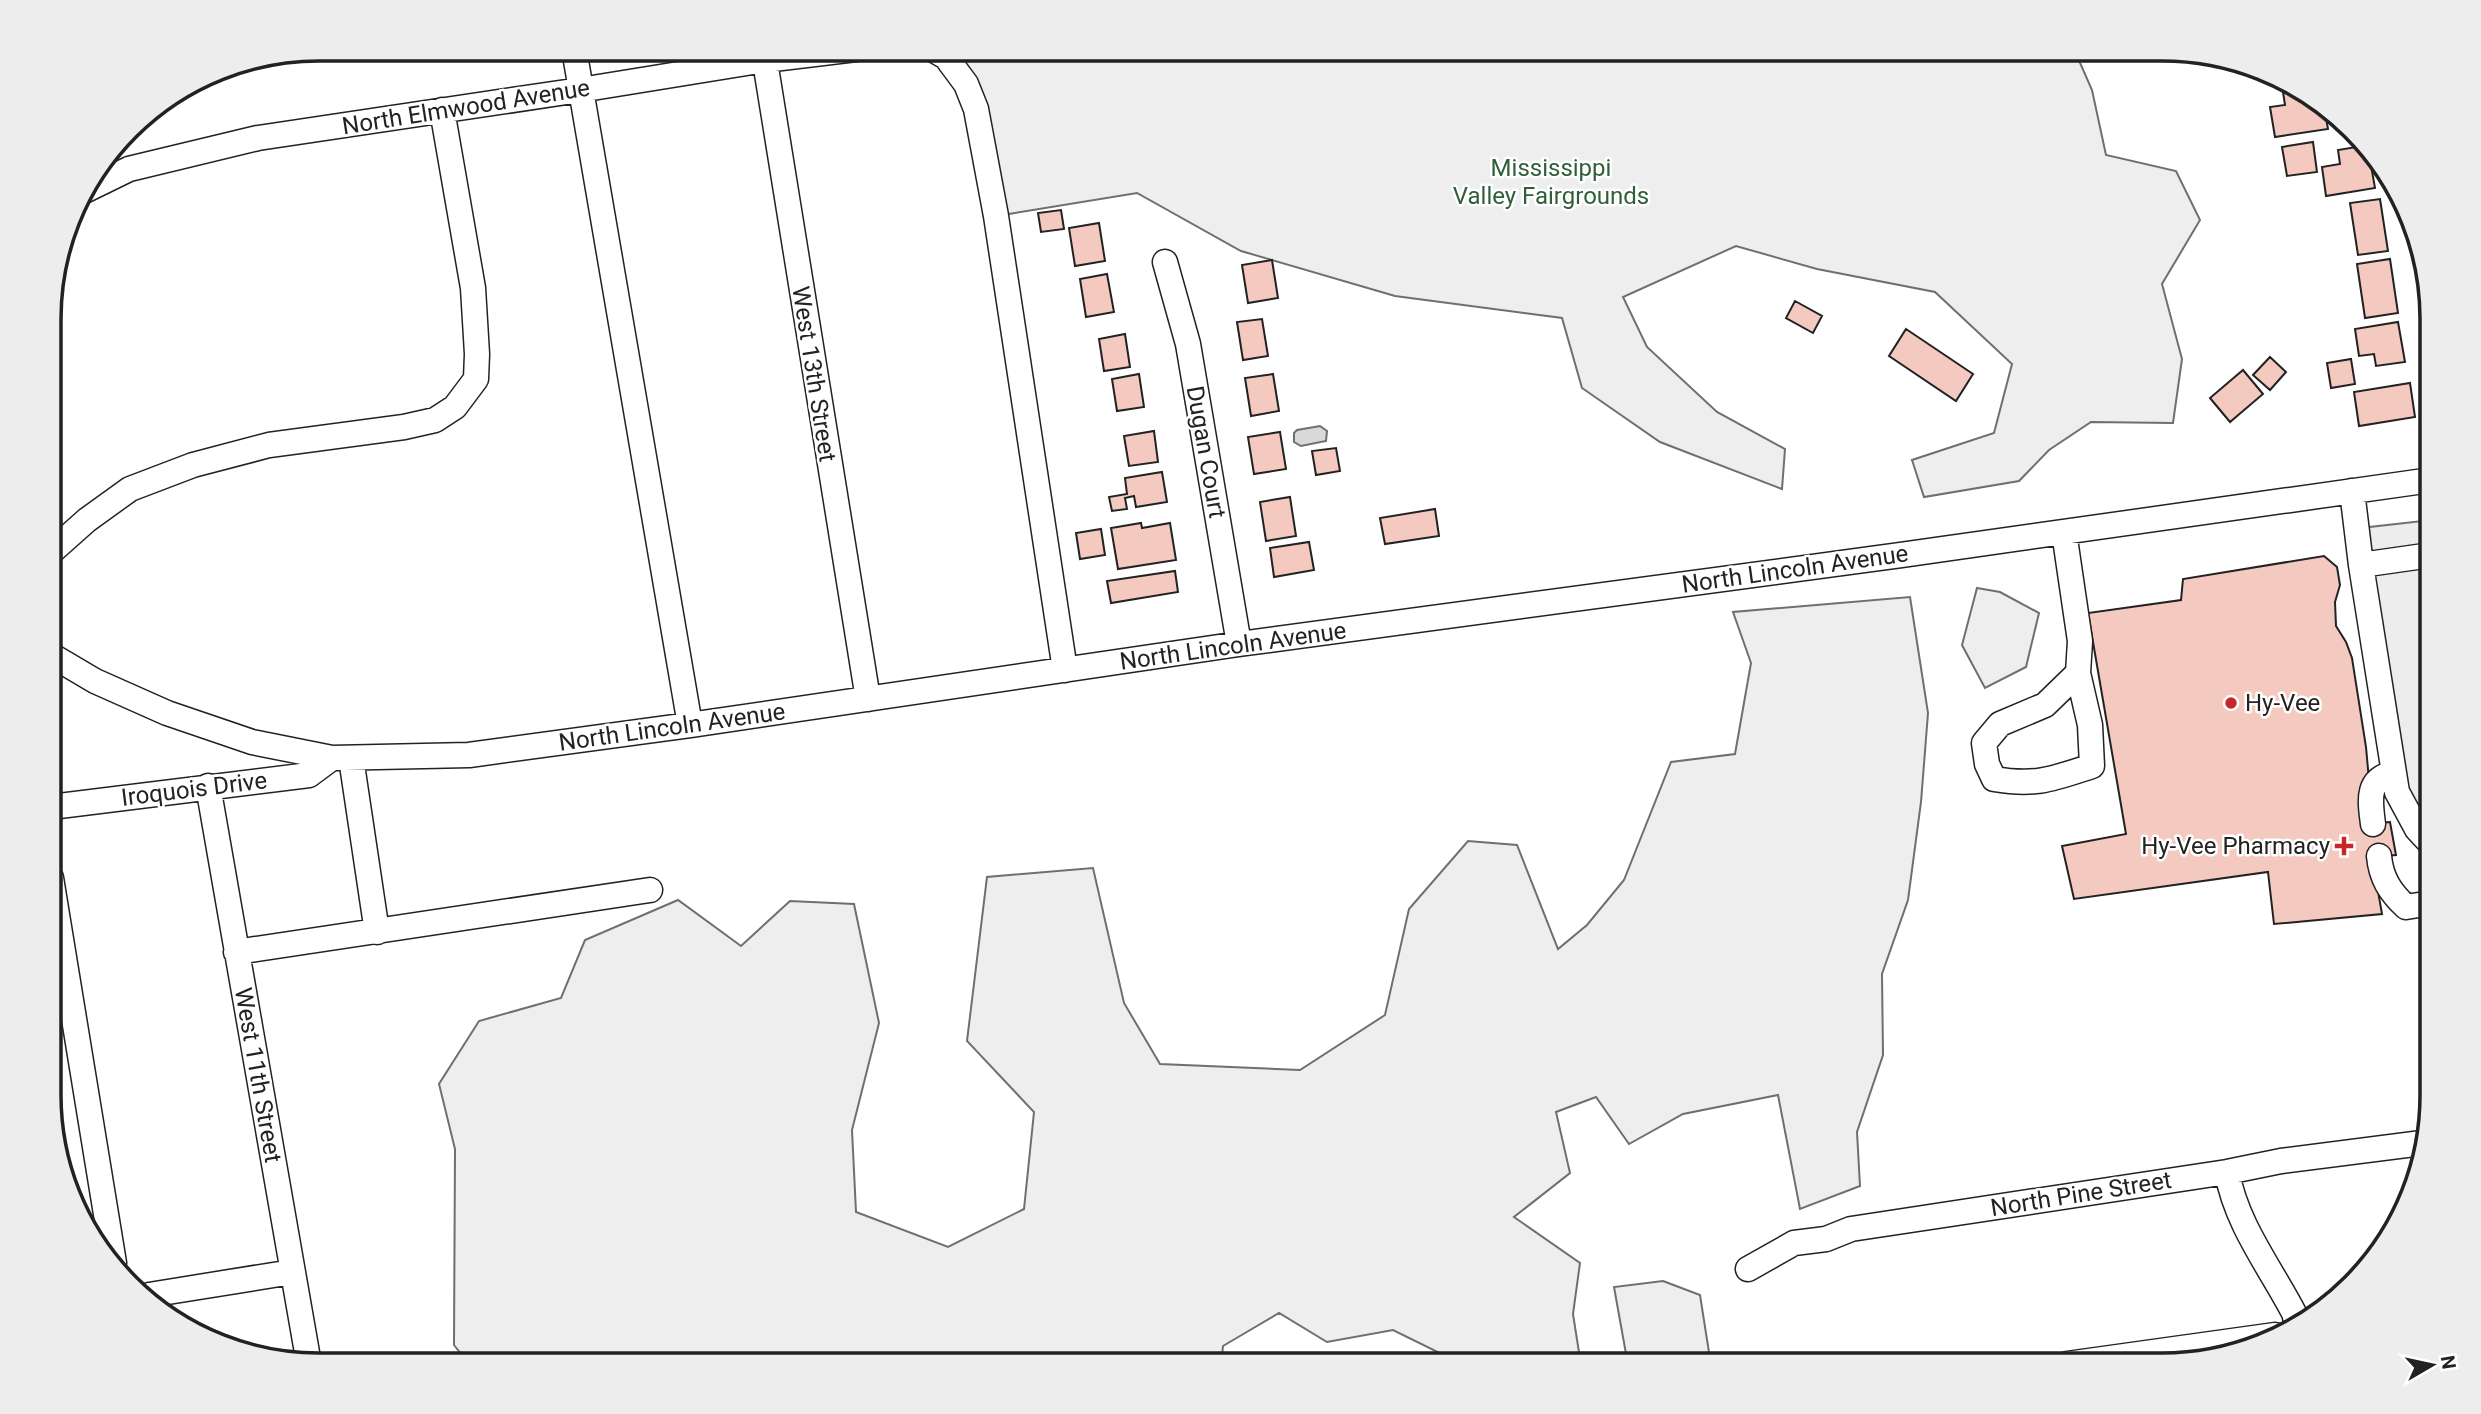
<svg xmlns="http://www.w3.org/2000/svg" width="2481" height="1414" font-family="Roboto,sans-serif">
	<rect width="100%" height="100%" fill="#fff"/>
	<!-- green -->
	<path fill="#eee" stroke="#6f6f6f" stroke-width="2" d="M932,49H2074L2092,90L2106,155L2176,171L2200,220L2162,284L2182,359L2173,423L2091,422L2049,450L2019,481L1924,497L1912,460L1994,433L2012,364L1935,292L1817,269L1736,246L1623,297L1647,347L1717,412L1785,449L1782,489L1660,442L1582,388L1562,318L1395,296L1241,251L1137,193L996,216L976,109Z
		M1977,588L2000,592L2039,613L2026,667L1985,688L1962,645Z
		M1910,597L1928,713L1921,802L1908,900L1882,974L1883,1055L1857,1132L1860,1186L1800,1209L1778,1095L1683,1114L1629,1144L1596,1097L1556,1112L1570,1173L1514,1217L1580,1263L1573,1314L1581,1365H1464L1393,1330L1327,1342L1279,1313L1223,1346L1221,1365H470L454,1345L455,1149L439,1084L479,1021L561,998L585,940L678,900L741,946L790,901L854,904L879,1023L852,1130L856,1212L948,1247L1024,1209L1034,1112L967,1041L987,877L1093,868L1124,1003L1160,1064L1300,1070L1385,1015L1409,909L1468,841L1517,845L1558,949L1587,925L1624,880L1671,762L1735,754L1751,663L1733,612Z
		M1663,1281L1700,1295L1711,1365H1628L1614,1287Z"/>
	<!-- parking -->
	<path fill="#ededed" stroke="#6f6f6f" stroke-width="2" d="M2431,520V844L2397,792L2361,528Z"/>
	<!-- water -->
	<path fill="#d9d9d9" stroke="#6f6f6f" stroke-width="2" d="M1320,426L1327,431L1326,441L1301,446L1294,442V433L1297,430Z"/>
	<!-- building -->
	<path fill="#f3c9c0" stroke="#222" stroke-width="2" d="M2281,79L2296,85L2325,112L2328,129L2275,137L2270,107L2285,105Z
		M2313,142L2317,172L2287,176L2282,147Z
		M2362,146L2369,154L2375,188L2326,196L2322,167L2340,164L2338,150Z
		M2380,199L2388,251L2358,255L2350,203Z
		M1061,210L1064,229L1041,232L1038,213Z
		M1099,223L1105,261L1075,266L1069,228Z
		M2390,259L2398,313L2365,318L2357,264Z
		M1272,260L1278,298L1248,303L1242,265Z
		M1107,274L1114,312L1086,317L1080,279Z
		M1795,301L1822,316L1813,333L1786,318Z
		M1262,319L1268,356L1243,360L1237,322Z
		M2398,322L2405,362L2376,366L2374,354L2359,356L2355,329Z
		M1906,329L1973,374L1956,401L1889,356Z
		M1125,334L1130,367L1104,371L1099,339Z
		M2270,357L2286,372L2270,390L2253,375Z
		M2351,359L2355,384L2331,388L2327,363Z
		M2243,370L2263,394L2230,422L2210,398Z
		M1139,374L1144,407L1117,411L1112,379Z
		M1273,374L1279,411L1251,416L1245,378Z
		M2410,383L2415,417L2359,426L2354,392Z
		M1154,431L1158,462L1129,466L1124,436Z
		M1280,432L1286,469L1254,474L1248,437Z
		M1336,448L1340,471L1316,475L1312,451Z
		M1162,472L1167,502L1136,507L1134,496L1125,498L1127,509L1112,511L1109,497L1127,494L1125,478Z
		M1290,497L1296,536L1266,541L1260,502Z
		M1435,509L1439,536L1385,544L1380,518Z
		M1141,523L1142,528L1170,523L1176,560L1118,569L1111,528Z
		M1101,529L1105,555L1080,559L1076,533Z
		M1309,542L1314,570L1274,577L1270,548Z
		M2324,556L2337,567L2340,585L2335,602L2336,626L2346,642L2352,658L2366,747L2369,780L2362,824L2390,822L2396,855L2372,857L2382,914L2274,924L2268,872L2074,899L2062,846L2126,834L2088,613L2181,600L2183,579Z
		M1175,571L1178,592L1111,603L1107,581Z"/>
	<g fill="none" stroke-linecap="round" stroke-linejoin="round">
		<defs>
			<path id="minor" d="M574,49L690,725
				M763,49L868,699
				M932,49L946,57L966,84L976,109L996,216L1065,670
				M84,191L129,169L258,138L580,90L765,60L856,49
				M1165,262L1188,344L1239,644
				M2352,491L2361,565
				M2064,532L2080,641L2078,673L2045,705L2000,724L1984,743L1987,764L1994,779C2037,786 2052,779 2092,766L2090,725L2078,673
				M51,552L87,520L130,489L193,465L269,445L404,427L435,420L455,407L476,379L477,354L473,288L442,110
				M2431,555L2361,565L2397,792L2417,829L2431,844
				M51,655L95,681L167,713L252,742L332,758L469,755L690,725L1239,644L1901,555L2431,480
				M351,758L377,932
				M208,786L309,1364
				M51,807L309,775L332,758
				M2373,824C2370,800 2366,779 2394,773
				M2379,856C2381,878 2390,892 2406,907L2431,903
				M51,878L114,1263
				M236,952L650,890
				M2227,1172C2236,1224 2270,1267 2294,1313L2298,1328
				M1748,1269L1794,1243L1826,1239L1851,1229L2227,1172L2281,1161L2422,1143
				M149,1295L292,1272
				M2067,1364L2275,1335"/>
		</defs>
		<!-- minor casing -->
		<use href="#minor" stroke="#222" stroke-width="27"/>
		<!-- minor -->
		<use href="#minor" stroke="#fff" stroke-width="24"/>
	</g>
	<!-- markers -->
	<g fill="#c62828" stroke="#fff" stroke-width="2.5">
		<circle cx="2231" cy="703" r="7"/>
		<path d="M2340.5 835.5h7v7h7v7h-7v7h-7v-7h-7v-7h7z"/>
	</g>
	<g text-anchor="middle" stroke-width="5" stroke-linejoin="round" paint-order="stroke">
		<!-- street labels -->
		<g font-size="24" fill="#222" stroke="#fff">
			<text transform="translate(466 107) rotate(-9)" y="8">North Elmwood Avenue</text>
			<text transform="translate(814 374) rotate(81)" y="8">West 13th Street</text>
			<text transform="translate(1206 452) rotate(80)" y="8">Dugan Court</text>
			<text transform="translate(1795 569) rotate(-8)" y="8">North Lincoln Avenue</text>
			<text transform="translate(1233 646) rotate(-8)" y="8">North Lincoln Avenue</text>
			<text transform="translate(672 727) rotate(-8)" y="8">North Lincoln Avenue</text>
			<text transform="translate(194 789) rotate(-7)" y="8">Iroquois Drive</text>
			<text transform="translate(258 1075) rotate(80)" y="8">West 11th Street</text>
			<text transform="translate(2081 1194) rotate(-9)" y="8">North Pine Street</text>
		</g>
		<!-- park labels -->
		<g font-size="24" fill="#2f5e38" stroke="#fff">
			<text x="1551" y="176">Mississippi<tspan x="1551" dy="28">Valley Fairgrounds</tspan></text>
		</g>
		<!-- poi labels -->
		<g font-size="24" fill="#222" stroke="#fff" text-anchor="start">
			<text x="2245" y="711">Hy-Vee</text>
			<text x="2330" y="854" text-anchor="end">Hy-Vee Pharmacy</text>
		</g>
	</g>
	<!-- crop -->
	<path d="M0 0H2481V1414H0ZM319 61H2162A258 258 0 0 1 2420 319V1095A258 258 0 0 1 2162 1353H319A258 258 0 0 1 61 1095V319A258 258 0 0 1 319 61Z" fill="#ededed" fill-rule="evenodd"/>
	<path fill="none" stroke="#222" stroke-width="3.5" d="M319 61H2162A258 258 0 0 1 2420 319V1095A258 258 0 0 1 2162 1353H319A258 258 0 0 1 61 1095V319A258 258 0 0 1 319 61Z"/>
	<!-- north arrow -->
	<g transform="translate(2432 1365) rotate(81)" stroke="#ffffff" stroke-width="5" paint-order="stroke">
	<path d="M0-5L12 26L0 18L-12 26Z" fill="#222222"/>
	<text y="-10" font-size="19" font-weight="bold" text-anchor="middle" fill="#222222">N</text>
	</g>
</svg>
